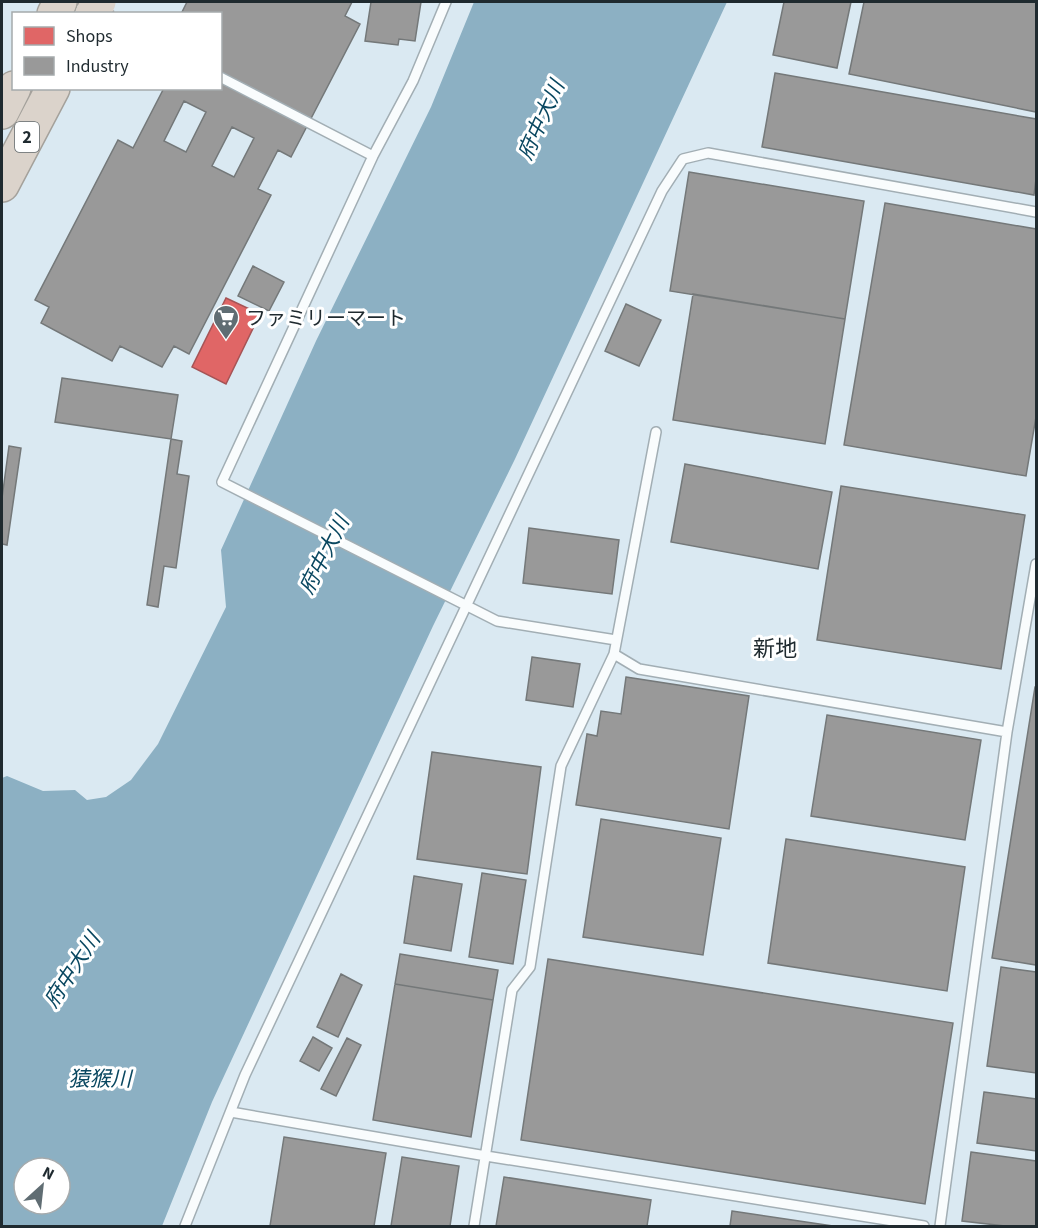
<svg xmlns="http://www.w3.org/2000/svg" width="1038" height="1228" font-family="'Source Sans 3','Noto Sans JP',sans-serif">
	<rect width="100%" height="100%" fill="#dae9f2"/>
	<!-- water -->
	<path fill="#8cb0c3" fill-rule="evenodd" d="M474,2H727L515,459L433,626L212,1102L162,1226H2V778L7,776L43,791L75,790L87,800L106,797L131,780L158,744L226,607L221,550L316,341L431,107ZM24,1168H60V1204H24Z"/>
	<!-- shops -->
	<path fill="#e06666" stroke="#a65456" stroke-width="1.5" d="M226,298L260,314L226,384L192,367Z"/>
	<!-- industry -->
	<path fill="#999" stroke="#747879" stroke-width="1.5" fill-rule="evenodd" d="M187,2H352L345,16L360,24L291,157L278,150L258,189L271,195L189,354L174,346L162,367L120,346L112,361L41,323L49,307L35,300L118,140L133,148L164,88H220V14H181ZM184,101L206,112L186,152L164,141ZM232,127L254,138L234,177L212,166Z
		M371,2H421L415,41L399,39L398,45L365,41Z
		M784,2H851L837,68L773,55Z
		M864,2H1036V112L849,74Z
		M775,73L1036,119V179L1034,195L762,147Z
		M689,172L864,201L845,319L670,291Z
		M885,203L1036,229V417L1026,476L844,445Z
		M253,266L284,282L269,311L238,296Z
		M693,294L845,319L825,444L673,420Z
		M626,304L661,320L639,366L605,351Z
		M62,378L178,395L171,439L55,422Z
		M171,439L182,441L177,474L189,476L176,568L164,566L158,607L147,605Z
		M9,446L21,448L7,545L2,544V498Z
		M685,464L832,492L818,569L671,542Z
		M841,486L1025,515L1001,669L817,640Z
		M529,528L619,540L612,594L523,583Z
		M532,657L580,664L573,707L526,700Z
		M626,677L749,696L729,829L576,805L587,734L597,736L601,711L621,714Z
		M1035,687H1036V965L992,958Z
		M827,715L981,740L965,840L811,816Z
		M432,752L541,767L527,874L417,859Z
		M601,819L721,838L703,955L583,937Z
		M786,839L965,867L947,991L768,963Z
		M482,873L526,880L513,964L469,957Z
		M414,876L462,884L451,951L404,943Z
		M400,954L498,970L493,1000L395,984Z
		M548,959L953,1023L925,1204L521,1140Z
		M1001,967L1036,972V1073L987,1066Z
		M341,974L362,985L338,1037L317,1027Z
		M395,984L493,1000L471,1137L373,1120Z
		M313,1037L332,1048L319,1071L300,1061Z
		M347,1038L361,1045L336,1096L321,1089Z
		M984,1092L1036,1099V1151L977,1143Z
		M284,1137L386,1153L374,1226H270Z
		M971,1152L1036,1161V1226H1005L962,1221Z
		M402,1157L459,1166L450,1226H391Z
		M504,1177L651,1200L647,1226H496Z
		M732,1211L833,1226H730Z"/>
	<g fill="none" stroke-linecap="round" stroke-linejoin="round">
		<defs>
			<path id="lane" d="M446,2L413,81L373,156L222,482L497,621L616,640
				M220,77L373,156
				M614,654L639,669L1007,732
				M231,1112L486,1156L924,1226
				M185,1226L245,1075L662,191L683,159L708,153L1036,212
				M474,1226L512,990L530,967L561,766L614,654L656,432
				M940,1226L1007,732L1036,564"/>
			<path id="highway" d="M54,14L60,2
				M2,112L14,88
				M2,185L53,88"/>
		</defs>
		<!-- lane casing -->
		<use href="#lane" stroke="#a2aeb4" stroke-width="12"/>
		<!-- highway casing -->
		<use href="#highway" stroke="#a4a19b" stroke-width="36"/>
		<!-- lane -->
		<use href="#lane" stroke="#f9fcfd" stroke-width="9"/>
		<!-- highway -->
		<use href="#highway" stroke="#dbd3cb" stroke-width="33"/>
		<defs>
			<path id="highway-bridge" d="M92,14L99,2"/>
		</defs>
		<!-- highway-bridge casing -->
		<use href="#highway-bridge" stroke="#a4a19b" stroke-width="36" stroke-linecap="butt"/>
		<!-- highway-bridge -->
		<use href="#highway-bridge" stroke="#dbd3cb" stroke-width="33"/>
	</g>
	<!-- icons -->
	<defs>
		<symbol id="supermarket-pin" viewBox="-11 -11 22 30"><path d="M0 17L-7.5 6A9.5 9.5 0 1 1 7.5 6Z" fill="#606d73" stroke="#fff"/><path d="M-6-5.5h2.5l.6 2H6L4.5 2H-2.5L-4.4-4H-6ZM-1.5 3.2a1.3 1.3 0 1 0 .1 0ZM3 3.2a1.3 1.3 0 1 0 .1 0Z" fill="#fff"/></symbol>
	</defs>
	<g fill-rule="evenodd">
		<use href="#supermarket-pin" x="211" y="303" width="30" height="40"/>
	</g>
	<g text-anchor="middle" stroke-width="6" stroke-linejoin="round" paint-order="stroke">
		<!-- shield labels -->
		<rect fill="#fff" stroke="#626a6d" stroke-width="1.5" x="15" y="122" width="24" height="30" rx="4.5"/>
		<g font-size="18" font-weight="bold" fill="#1f2a2f">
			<text x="27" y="143">2</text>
		</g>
		<!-- poi labels -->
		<g font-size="20" fill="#1f2a2f" stroke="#fff" text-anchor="start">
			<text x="246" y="325">ファミリーマート</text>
		</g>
		<!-- water labels -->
		<g font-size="21" font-style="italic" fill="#094760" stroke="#fff">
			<text transform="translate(541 120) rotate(-66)" y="7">府中大川</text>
			<text transform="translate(324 555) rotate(-63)" y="7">府中大川</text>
			<text transform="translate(72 970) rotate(-57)" y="7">府中大川</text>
			<text x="100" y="1086">猿猴川</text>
		</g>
		<!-- quarter labels -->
		<g font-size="22" fill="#1f2a2f" stroke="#fff">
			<text x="775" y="656">新地</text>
		</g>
	</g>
	<!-- border -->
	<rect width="1038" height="1228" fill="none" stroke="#1f2a2f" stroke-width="6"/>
	<!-- legend -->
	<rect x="12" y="12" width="210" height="78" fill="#ffffff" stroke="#a5aaac" stroke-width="1.5"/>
	<rect x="24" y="27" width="30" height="18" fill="#e06666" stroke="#a5aaac" stroke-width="1.5"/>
	<text x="66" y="42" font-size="18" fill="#1f2a2f">Shops</text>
	<rect x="24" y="57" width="30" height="18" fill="#999999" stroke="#a5aaac" stroke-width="1.5"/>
	<text x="66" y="72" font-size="18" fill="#1f2a2f">Industry</text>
	<!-- north arrow -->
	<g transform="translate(42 1186) rotate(27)"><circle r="28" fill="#ffffff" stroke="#a5aaac" stroke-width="1.5"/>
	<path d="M0-4.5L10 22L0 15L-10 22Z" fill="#606d73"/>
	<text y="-9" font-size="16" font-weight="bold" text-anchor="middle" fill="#1f2a2f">N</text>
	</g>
</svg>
